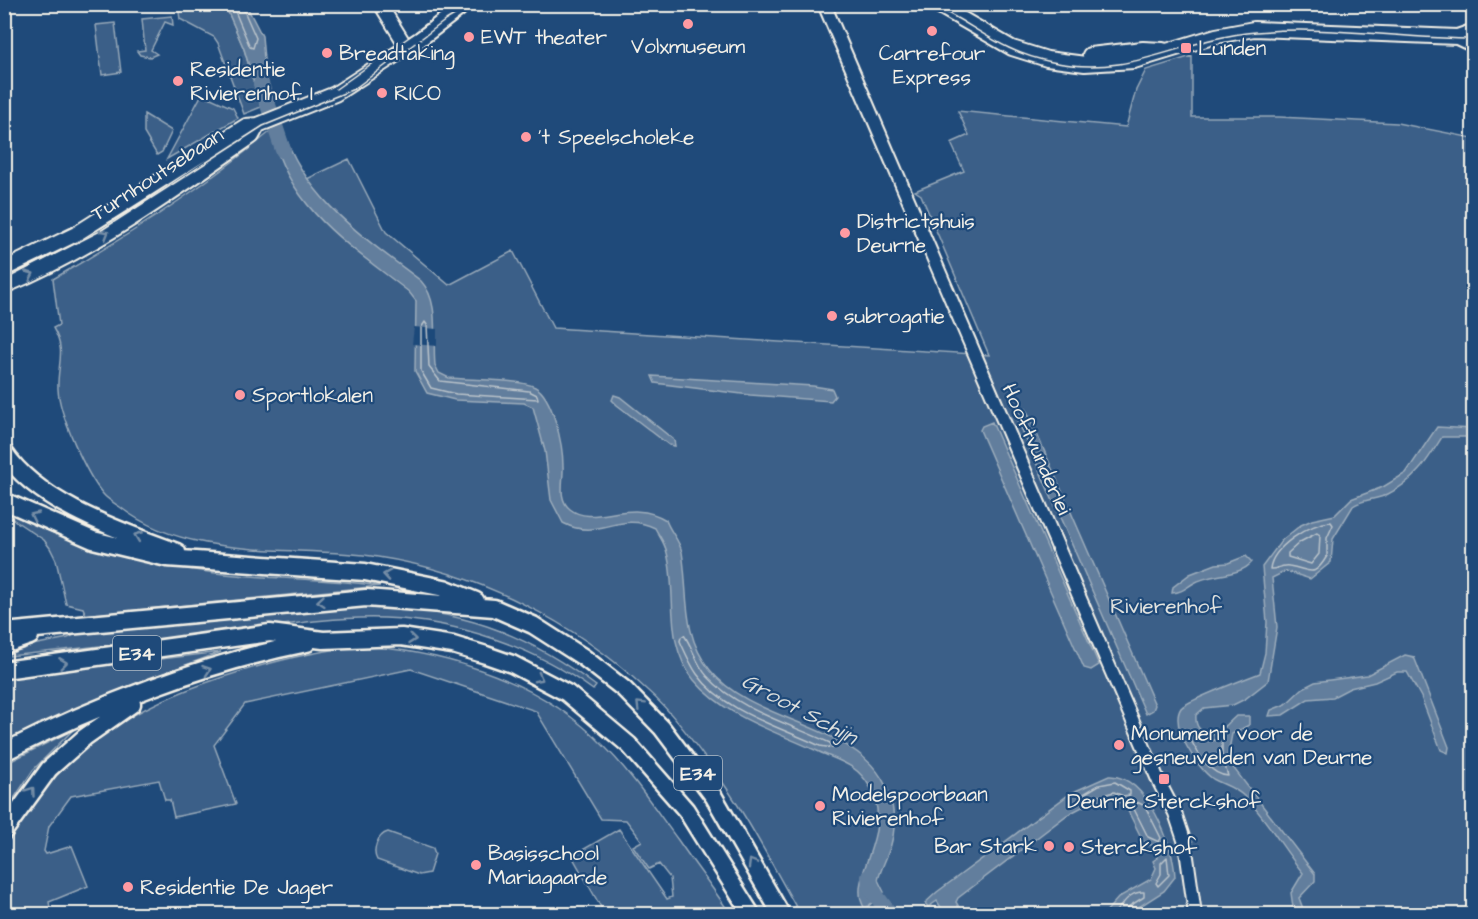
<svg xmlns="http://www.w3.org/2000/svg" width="1478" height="919" font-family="'Architects Daughter',sans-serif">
	<rect width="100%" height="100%" fill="#1f4a7a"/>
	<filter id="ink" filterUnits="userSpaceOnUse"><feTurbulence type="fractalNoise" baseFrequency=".0167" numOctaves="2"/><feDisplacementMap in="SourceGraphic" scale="12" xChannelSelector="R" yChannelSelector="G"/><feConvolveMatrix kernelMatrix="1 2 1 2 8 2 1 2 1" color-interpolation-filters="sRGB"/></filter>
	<g filter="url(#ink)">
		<!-- green -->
		<path fill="#3a5f88" stroke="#97a8b8" stroke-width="1.5" d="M178,5H225L244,49L261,107L244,114L218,43L214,37L180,19Z
			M172,16L173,25L165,22L151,50L157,54L150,57L140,55L137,51L145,50L142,19Z
			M115,23L121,72L102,75L96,25Z
			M1192,56V117H1279L1397,123L1473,138V914H800C771,863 744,809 708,762C690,737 670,710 647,690C575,622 477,572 378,557C294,544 192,563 120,507C114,503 107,499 103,494C86,474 59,414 58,389C57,364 67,352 53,328L59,325L53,279C130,235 203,188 271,131L282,127L289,151L307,179L349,159L386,232L449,285L513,251L553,328L989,355L921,195L915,191L964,171L951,143L969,135L958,111L1126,127L1136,90L1146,70Z
			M202,94L233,108L238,118L167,159Z
			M144,114L172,131L162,152L157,155L144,133Z
			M4,511C67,542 132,562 201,571C260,580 320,577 380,586L86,615L83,608L66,604L56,560L50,548L44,540L5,514Z
			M364,605C457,610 521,629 596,686L593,690C535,647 458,621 385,618C329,616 273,627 218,634C148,641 79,648 9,656L8,653L12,649L68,638L78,633Z
			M367,646C453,654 544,683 605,747C633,775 655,809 678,840C695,865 714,889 730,914H613L602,909L572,856L619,829L667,899L672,897L670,878L659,864L649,869L633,846L642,841L626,820L601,819L536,711L411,669L245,704L214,745L236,804L174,817L170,800H165L159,780L71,796L49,826L44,851L46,854L72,846L88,886L49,902L51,914H5C5,895 1,870 5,851C7,839 21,823 28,812C79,735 153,698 239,672C282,659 323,649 367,646Z
			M221,652L124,688L5,741V677Z
			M73,730L33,770L5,812V764Z
			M388,832L433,848L435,854L429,873L419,875L377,860C372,851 377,835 388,832Z"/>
		<!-- water -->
		<path fill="#627e9d" stroke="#9cacbb" stroke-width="1.5" d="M225,5H246L262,36L265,71L273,103L261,107L244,49Z
			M282,127C304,198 362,236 421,281C441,303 432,338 435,365L439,373L449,378C469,380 519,379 535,387C553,396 563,446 563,466C564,480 557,499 570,509C593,528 631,497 666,520C670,532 679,539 682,552C689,594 681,634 710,670C760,733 897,721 894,828C893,848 883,862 878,880L884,892L865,909C844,878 896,835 870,787C856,763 838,761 815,750C774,731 724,716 694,680C663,642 678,595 667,553C665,543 659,536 655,528C618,510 599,542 563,523L551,500L545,451L533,407L524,403L455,400L427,393L415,371L416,301L409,292C349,245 290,210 271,131Z
			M652,376L813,386L832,389L835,396L831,401L750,395L655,383Z
			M614,395L620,397L674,440L675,446L669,445L617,405L612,400Z
			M1019,408L1026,409L1155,705L1153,710L1146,714L1014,412Z
			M992,422L1099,665L1091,670L1084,668L980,430L982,426Z
			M1437,427L1473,429V437H1442C1427,461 1415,481 1388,494C1377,500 1363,499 1353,506L1333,539L1331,562L1310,579L1286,571L1272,578L1277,627L1268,681L1245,699L1233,705L1204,708L1196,715C1195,727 1200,731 1210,735L1220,731L1236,716H1249V725L1232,734L1228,755L1232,766L1315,874V881L1299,898L1305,914H1294L1291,893L1303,873C1283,849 1267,819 1245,797C1235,787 1224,785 1213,779C1198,769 1169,726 1181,708C1186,701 1247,678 1260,673L1265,653L1267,622L1262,567L1282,540L1301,525L1312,520L1335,515L1351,499L1383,487L1406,473Z
			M1246,556L1252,562C1240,577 1211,573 1194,583C1185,588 1183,592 1172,593L1173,587L1190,574L1216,564L1228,563Z
			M1405,655L1414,657L1416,662L1449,747L1448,753L1441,750L1421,697L1407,672H1397L1375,682L1350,688L1333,697L1308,699L1283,715L1269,716L1271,710L1286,704L1303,688L1315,682L1367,675Z
			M1109,776C1146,774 1174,845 1175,877L1164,891L1128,914H1104L1119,897L1151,879L1156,868L1153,861L1157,858L1152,845H1145L1126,807L1128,803H1121L1116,798L1084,806L1067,815L958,898L956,902L963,914H945L937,901L928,907L925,903L937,892L1071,793Z"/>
		<!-- pier -->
		<path fill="#1f4a7a" d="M414,327L437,329V346L412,344Z"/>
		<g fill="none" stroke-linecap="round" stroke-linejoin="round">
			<!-- shore -->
			<path stroke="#bac3ca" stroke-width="1.5" d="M232,4L250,47L253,48L256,38L241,4
				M425,322L427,325L429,367L440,381L529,391L537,395L538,399L456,394L431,388L421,371V328Z
				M1331,522L1333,525L1327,538V556C1313,580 1310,569 1289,566C1282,564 1276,570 1270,569C1272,547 1310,523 1331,522Z
				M1317,533L1320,535L1319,554L1311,564L1288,557V553L1300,542Z
				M684,635C693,648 696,664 707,676C738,710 790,724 830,743L833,748L820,746C780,727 724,712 697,674C690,664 685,652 680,641L681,637Z
				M1191,730L1209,741L1222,739V756L1228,776C1209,775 1198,753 1189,737L1188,732Z
				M1115,782L1130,791V795L1123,796L1114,792L1084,800L1081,798L1082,795L1099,785Z
				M1137,802L1145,806L1161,838L1159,842L1148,837L1134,809Z
				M1167,857L1169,875L1158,886L1156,883L1161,874V863Z
				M1113,914C1123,906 1128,891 1144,892V897L1128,907L1126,914"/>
			<!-- river -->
			<path stroke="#627e9d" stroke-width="16" d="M261,84L283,150
				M869,877L871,889L890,914"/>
			<defs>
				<path id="tertiary" d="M380,4L406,46
					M824,4L1159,782L1175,813L1185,843L1195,914"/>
				<path id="secondary" d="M936,4L1012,48L1047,59L1085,64L1134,61L1216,36L1254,29L1457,37L1474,31
					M1457,37L1474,45
					M1090,55L1143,49L1163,50
					M4,269L76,234L246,126L258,125L335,94L420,39L459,9
					M4,286C94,249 174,191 252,136L258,125"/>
				<path id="motorway" d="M4,452C38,504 121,531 177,552
					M4,501L93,540L167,558L365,572L444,588L476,601
					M4,632L366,598L494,608L533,625L583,657L624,689L662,728L714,797L781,914
					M4,645L30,636
					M4,670L270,633L323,640L401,637L453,645L486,655L512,664L567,693L629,745L686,810L751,914
					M4,752C97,705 205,663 307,643
					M4,831L49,769L85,737L132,704"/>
			</defs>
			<!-- tertiary casing -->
			<use href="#tertiary" stroke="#f4f1e8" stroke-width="16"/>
			<!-- secondary casing -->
			<use href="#secondary" stroke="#f4f1e8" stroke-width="18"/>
			<!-- motorway casing -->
			<use href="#motorway" stroke="#f4f1e8" stroke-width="21"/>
			<!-- tertiary -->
			<use href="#tertiary" stroke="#1f4a7a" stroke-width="12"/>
			<!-- secondary -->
			<use href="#secondary" stroke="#1f4a7a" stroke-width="14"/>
			<!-- motorway -->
			<use href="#motorway" stroke="#1f4a7a" stroke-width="16"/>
			<!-- tram -->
			<path stroke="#f4f1e8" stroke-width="1.5" d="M930,4C975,24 999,52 1052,62C1133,79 1181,38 1256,32C1328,25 1402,39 1474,39
				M336,89L426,25
				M4,280L100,231L263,126L354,89L446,20L473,4"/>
		</g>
		<!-- one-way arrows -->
		<defs><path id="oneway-chevron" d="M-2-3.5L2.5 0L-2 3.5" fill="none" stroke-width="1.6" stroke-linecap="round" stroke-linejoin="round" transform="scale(1.5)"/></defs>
		<g stroke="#748da6">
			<use href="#oneway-chevron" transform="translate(105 234) rotate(-31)"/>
			<use href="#oneway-chevron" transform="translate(30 275) rotate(-25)"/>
			<use href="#oneway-chevron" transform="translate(34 516) rotate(-155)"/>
			<use href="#oneway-chevron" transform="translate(138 536) rotate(-159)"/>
			<use href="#oneway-chevron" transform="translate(387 575) rotate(-171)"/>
			<use href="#oneway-chevron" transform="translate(321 601) rotate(175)"/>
			<use href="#oneway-chevron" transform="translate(412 639) rotate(6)"/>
			<use href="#oneway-chevron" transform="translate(63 663) rotate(-7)"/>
			<use href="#oneway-chevron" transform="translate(207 670) rotate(-19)"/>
			<use href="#oneway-chevron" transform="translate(539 678) rotate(28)"/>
			<use href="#oneway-chevron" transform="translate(640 705) rotate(-135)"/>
			<use href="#oneway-chevron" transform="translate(31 791) rotate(-54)"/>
			<use href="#oneway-chevron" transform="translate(752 863) rotate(-120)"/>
		</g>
	</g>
	<!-- markers -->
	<g fill="#ff9aa2" stroke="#1f4a7a" stroke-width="2">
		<circle cx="688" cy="24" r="6"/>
		<circle cx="932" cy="31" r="6"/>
		<circle cx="469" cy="37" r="6"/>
		<rect x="1180" y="42" width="12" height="12" rx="3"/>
		<circle cx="327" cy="53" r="6"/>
		<circle cx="178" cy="81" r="6"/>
		<circle cx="382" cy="93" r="6"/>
		<circle cx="526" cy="137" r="6"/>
		<circle cx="845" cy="233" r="6"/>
		<circle cx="832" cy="316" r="6"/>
		<circle cx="240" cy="395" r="6"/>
		<circle cx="1119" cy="745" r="6"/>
		<rect x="1158" y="773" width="12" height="12" rx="3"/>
		<circle cx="820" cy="806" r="6"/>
		<circle cx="1049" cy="846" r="6"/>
		<circle cx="1069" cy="847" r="6"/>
		<circle cx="476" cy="865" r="6"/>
		<circle cx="128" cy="887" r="6"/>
	</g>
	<g text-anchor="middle" stroke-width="4.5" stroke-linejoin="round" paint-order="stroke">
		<!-- shield labels -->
		<g fill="#1f4a7a" stroke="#b4bfc7" stroke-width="1.5">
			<rect x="113" y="636" width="48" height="34" rx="4.5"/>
			<rect x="674" y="756" width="48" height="34" rx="4.5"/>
		</g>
		<g font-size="20" font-weight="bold" fill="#f4f1e8">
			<text x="137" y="660">E34</text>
			<text x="698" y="780">E34</text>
		</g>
		<!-- poi labels -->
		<g font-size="21" fill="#f4f1e8" stroke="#1f4a7a" text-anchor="start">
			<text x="481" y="44">EWT theater</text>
			<text x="688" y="53" text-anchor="middle">Volxmuseum</text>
			<text x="1198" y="55">Lunden</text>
			<text x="339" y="60">Breadtaking</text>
			<text x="932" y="60" text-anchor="middle">Carrefour<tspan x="932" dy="24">Express</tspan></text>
			<text x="190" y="76">Residentie<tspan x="190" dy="24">Rivierenhof I</tspan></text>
			<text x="394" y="100">RICO</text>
			<text x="538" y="144">'t Speelscholeke</text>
			<text x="857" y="228">Districtshuis<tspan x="857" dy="24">Deurne</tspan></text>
			<text x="844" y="323">subrogatie</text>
			<text x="252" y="402">Sportlokalen</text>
			<text x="1131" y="740">Monument voor de<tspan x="1131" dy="24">gesneuvelden van Deurne</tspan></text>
			<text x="832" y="801">Modelspoorbaan<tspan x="832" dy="24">Rivierenhof</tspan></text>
			<text x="1164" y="808" text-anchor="middle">Deurne Sterckshof</text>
			<text x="1037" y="853" text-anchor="end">Bar Stark</text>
			<text x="1081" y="854">Sterckshof</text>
			<text x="488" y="860">Basisschool<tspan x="488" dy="24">Mariagaarde</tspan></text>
			<text x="140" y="894">Residentie De Jager</text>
		</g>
		<!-- street labels -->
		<g font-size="21" fill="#f4f1e8" stroke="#1f4a7a">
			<text transform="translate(157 174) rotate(-33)" y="7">Turnhoutsebaan</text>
			<text transform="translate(1037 449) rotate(66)" y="7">Hooftvunderlei</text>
		</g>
		<!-- park labels -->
		<g font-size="21" fill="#e1e2de" stroke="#1f4a7a">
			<text x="1166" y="613">Rivierenhof</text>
		</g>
		<!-- water labels -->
		<g font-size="22" font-style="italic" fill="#dee0dd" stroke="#1f4a7a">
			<text transform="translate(800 708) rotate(28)" y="8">Groot Schijn</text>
		</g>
	</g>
	<!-- margin -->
	<rect width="1478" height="919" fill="none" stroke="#1f4a7a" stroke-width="24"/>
	<rect x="12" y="12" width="1454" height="895" fill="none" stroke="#f4f1e8" stroke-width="2" filter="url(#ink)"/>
</svg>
